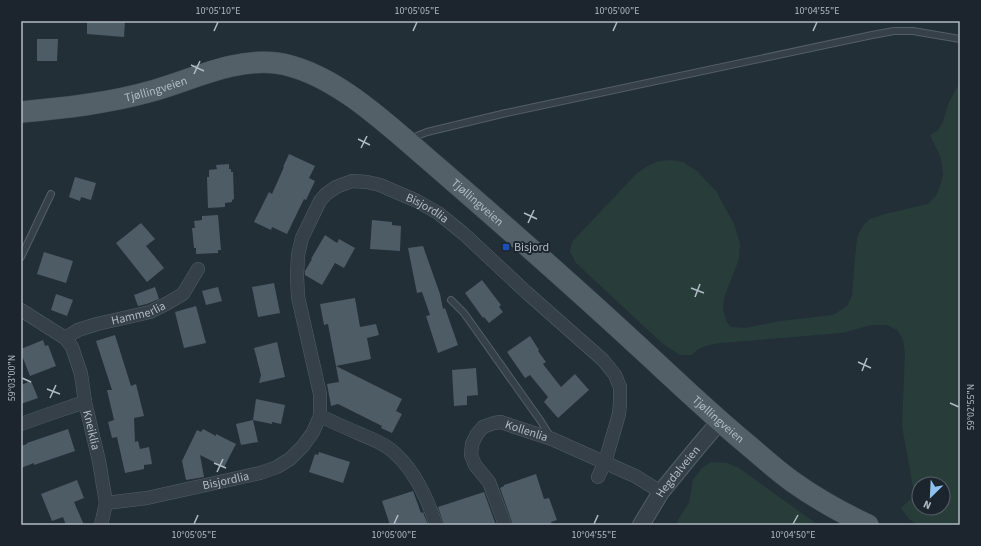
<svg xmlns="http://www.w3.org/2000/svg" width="981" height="546" font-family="'Source Sans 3',sans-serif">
	<rect width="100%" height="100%" fill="#232f37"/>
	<!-- green -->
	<path fill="#283d3a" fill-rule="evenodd" d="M959,84H960V525H918L909,519L901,508L911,499L913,487L902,426L905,353L903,339L897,330L887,325H871L842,333L720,343C709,345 699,346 692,355H680L663,344L576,263L570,252L572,242L637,173L648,166L659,161L671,160L683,162L697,171L716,191L734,224L740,244L739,259L724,298L723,310L726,321L731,327L745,328L781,321L833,315L847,306L852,296L856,246L858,235L863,226L870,219L885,214L928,204L936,196L940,186L943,175L941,158L930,135L938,130L943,122L949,102ZM919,484H943V508H919Z
		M711,462L727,463L739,468L814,522L819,525H676L679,518L689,503L693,480L702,468Z"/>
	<!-- building -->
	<path fill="#4e5c66" d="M87,21H125L124,37L87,34Z
		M37,39H58L57,61H37Z
		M289,154L315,166L309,178L315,181L306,200L304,199L287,234L272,227L271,230L254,222L269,192L272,194L284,167H283Z
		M229,164V169H231V172H233L234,199L232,200V202L225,203V207L208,208L207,177H209V170L217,169L216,165Z
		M75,177L96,183L91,200L81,197L80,201L69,197Z
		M218,215L221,250H218V253L196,254V248H194L192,228H195L194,221L202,220V216Z
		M372,220L392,222V225L401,226L400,251L370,249Z
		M141,223L155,239L146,246L164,268L147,282L116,243Z
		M325,235L337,243L339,239L355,248L344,268L335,263L322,285L305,275V271L312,259H311Z
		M423,246L440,294L443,309L445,308L458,345L438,353L426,316L430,315L422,292L417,293L408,248Z
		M44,252L73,261L66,283L37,274Z
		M482,280L501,305L499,307L503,312L489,323L484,317L483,318L465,293Z
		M274,283L280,313L258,317L252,287Z
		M155,287L159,299L147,304L138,306L134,295Z
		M218,287L222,301L206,305L202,291Z
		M56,294L73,300L67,316L51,310Z
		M355,298L360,327L376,324L379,335L367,338L371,359L336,366L402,399L396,411L402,414L392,433L381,428L382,426L338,404L331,406L327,384L339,382L328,324L324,325L320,304Z
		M196,306L206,343L184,348L175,312Z
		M115,335L131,386L136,384L144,416L134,418L135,442L138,441L140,449L149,447L152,464L144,465V469L125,473L117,437L112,438L108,422L114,420L107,390H112L96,341Z
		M530,336L539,350L538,351L546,362L543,364L561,387L575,374L589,390L558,418L544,402L548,397L530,375L525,378L507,352Z
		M43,340L45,346L48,345L56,366L30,376L21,353V349Z
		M277,342L285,377L259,383L261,375L254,348Z
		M476,368L478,395L467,396V405L454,406L452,370Z
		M31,381L38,398L21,404V385Z
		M256,399L285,405L281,424L272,422V424L253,420L258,442L241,445L236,424L253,420Z
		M68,429L75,451L34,465V463L21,468V446L27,444V443Z
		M203,429L216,436V434L236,444L224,467L200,455L204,477L186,480L182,461L197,430L201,432Z
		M319,452L350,462L343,483L309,472L315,454L318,455Z
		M536,474L544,499L549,498L557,520L551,522L552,525H513L500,488L504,486V485Z
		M77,480L84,498L74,502L84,525H66L63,517L52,521L41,494Z
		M413,491L421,513L423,512L428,525H390L382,501Z
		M484,492L496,525H444L438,507Z"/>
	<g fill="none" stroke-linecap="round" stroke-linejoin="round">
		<defs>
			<path id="service" d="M412,142L417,136L427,132L506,113L872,35L894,31H913L960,39
				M21,257L51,194
				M451,300L464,313L540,420L550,436"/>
			<g id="minor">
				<path id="s1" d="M21,310L65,338L72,347L81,374L85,402L99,461L106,503L101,525"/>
				<path id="s2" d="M65,338L78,330L97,324L150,312L166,304L183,294L198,269"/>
				<path d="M320,416C333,422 346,428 360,434C370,438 381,442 390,449C414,468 427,497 436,525"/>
				<path d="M21,424L52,413L85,402"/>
				<path id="s3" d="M106,503L147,498L260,473L277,467L290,459L303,446L313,432L320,416V394L298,297L297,276L298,255L302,238L320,201L326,194L336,187L352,181L367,182L380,185L417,201L438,213L464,234L526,292L603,360L615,375L620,387V403L619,414L615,428L605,462L598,477"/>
				<path id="s4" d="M505,525L489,482L475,465L471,455L472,444L477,434L483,427L494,423L501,422L512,426L552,439L635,476L661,492"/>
			</g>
			<g id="tertiary">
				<path id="s5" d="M641,525L661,492L697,448L720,421"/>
			</g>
			<g id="primary">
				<path id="s6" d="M21,112C65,108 110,103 152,91C192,80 233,58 276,63C335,71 393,130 437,167C504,225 571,284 636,344C671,376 705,409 742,440C759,454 775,469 793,482C817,499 842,513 868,525"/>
			</g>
		</defs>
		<!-- service casing -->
		<use href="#service" stroke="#545e66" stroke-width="8"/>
		<!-- minor casing -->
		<use href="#minor" stroke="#545e66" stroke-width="14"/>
		<!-- tertiary casing -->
		<use href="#tertiary" stroke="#545e66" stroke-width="18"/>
		<!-- primary casing -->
		<use href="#primary" stroke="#434c54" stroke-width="22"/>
		<!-- service -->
		<use href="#service" stroke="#364048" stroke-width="6"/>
		<!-- minor -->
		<use href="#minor" stroke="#364048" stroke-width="13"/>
		<!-- tertiary -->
		<use href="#tertiary" stroke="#364048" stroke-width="16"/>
		<!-- primary -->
		<use href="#primary" stroke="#546068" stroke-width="21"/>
	</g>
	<!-- ticks -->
	<path fill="none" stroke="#b1bbc4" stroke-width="1.5" d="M214,31L218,22M413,31L417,22M613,31L617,22M813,31L817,22M191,65L204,71M194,74L200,61M358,139L370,145M361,148L367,136M524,213L537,219M528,223L534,210M691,288L704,293M695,297L700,284M858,362L871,368M862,371L867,358M22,378L31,382M47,389L60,394M50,398L56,385M950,403L959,407M214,463L226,468M217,472L223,459M194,524L198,515M394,524L398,515M594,524L598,515M793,524L798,515"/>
	<!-- markers -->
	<rect fill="#1a4fb4" stroke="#1c252d" stroke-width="1.5" x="502" y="243" width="8" height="8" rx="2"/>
	<g text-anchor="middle" stroke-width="4" stroke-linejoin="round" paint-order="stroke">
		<!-- street labels -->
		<g font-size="12" fill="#b1bbc4" stroke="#1c252d">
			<text dy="4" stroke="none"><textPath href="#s6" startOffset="137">Tjøllingveien</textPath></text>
			<text dy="4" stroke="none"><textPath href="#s6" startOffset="509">Tjøllingveien</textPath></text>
			<text dy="4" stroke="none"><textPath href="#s3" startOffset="585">Bisjordlia</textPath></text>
			<text dy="4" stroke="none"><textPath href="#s2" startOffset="78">Hammerlia</textPath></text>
			<text dy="4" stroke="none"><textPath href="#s6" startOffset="833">Tjøllingveien</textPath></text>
			<text dy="4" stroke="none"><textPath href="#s1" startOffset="149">Kneiklia</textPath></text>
			<text dy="4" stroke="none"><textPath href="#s4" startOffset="156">Kollenlia</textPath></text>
			<text dy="4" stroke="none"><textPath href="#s5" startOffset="65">Hegdalveien</textPath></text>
			<text dy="4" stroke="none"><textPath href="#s3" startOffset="122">Bisjordlia</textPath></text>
		</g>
		<!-- poi labels -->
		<g font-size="12" fill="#b1bbc4" stroke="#1c252d" text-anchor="start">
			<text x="514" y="251">Bisjord</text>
		</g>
	</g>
	<!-- border -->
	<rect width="981" height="546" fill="none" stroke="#1c252d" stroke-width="44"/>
	<!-- north arrow -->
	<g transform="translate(931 496) rotate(204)"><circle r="19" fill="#1c252d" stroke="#586169"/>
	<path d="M0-3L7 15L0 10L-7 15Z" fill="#8cc1ef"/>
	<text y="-6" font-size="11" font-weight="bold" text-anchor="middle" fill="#b1bbc4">N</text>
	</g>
	<rect x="22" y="22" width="937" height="502" fill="none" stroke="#b1bbc4" stroke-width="1.5"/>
	<g font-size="10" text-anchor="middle" fill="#b1bbc4">
		<text x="218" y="14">10°05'10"E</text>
		<text x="417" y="14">10°05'05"E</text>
		<text x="617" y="14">10°05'00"E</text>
		<text x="817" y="14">10°04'55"E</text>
		<text transform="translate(11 378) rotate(-90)" y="4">59°03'00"N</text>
		<text transform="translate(970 407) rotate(-90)" y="4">59°02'55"N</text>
		<text x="194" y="538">10°05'05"E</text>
		<text x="394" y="538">10°05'00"E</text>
		<text x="594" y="538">10°04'55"E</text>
		<text x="793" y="538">10°04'50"E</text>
	</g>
</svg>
